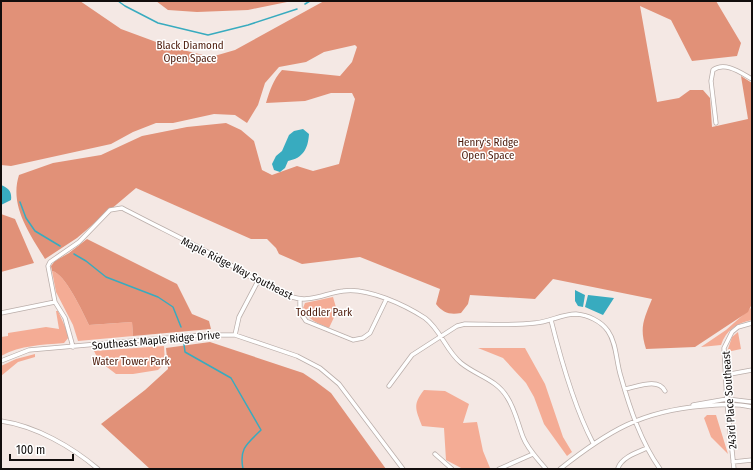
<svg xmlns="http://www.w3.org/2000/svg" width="753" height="470" font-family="'Fira Sans Condensed',sans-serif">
	<rect width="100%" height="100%" fill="#f4e8e4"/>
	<!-- green -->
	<path fill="#f4ac95" d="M52,271C65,273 83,313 89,325L132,322L133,336L78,341L73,325L56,292Z
		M333,297L337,311L329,328C318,323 307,320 303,308L305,303Z
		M752,307V320C737,323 726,330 721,345L701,347L726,330Z
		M56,311H58L68,333L69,337L64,343C42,345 21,345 1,356V337L8,336V333L46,327L59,329Z
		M738,332L741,349L727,352L732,337Z
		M164,346L165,363L158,370L133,374H116L99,361L94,351Z
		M478,348H525L545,384L563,437L572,452L567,456L544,424L534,397L526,383L503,358Z
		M35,354V357L18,362L1,376V366L16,359Z
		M424,390L445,391L469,404L463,423L477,422L483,451L490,468L463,469L446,460L444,428L422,426C416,410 412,405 424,390Z
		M707,415H716L728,454L711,437L704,418Z"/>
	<!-- forest -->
	<path fill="#e19178" d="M1,1H80L121,29L167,46L211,57L235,50L324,1H716L741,43L737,56L692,61L671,20L640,6L657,102L679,98L690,90H703L710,98L712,127L748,119L741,76L752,83V304L748,312L695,347L646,349C639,327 644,319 652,299L553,279L535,299L470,295L468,304L461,313C450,315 443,313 436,304L440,289L360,257L302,264L279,254L276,248L267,239H251L136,188L77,238L45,259C30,234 9,206 19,175L53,163L101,155L142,136L187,127L226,123L241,130L254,141L262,170L272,175L297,166L313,171L339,164L355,99L352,93H331L305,101L266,103C270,90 273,80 282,70L340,76L352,62L357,47L355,45L324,52L306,62L279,67L265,83L258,105L247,123L235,115L214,114L173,123H156L133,132L111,144L11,166L1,165Z
		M156,1H292L248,10L197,12L168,10Z
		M1,214L15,219L34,263L1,272Z
		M87,239L177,284L192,314L209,321L211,329L133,336L132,322L89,325C83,313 65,273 52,271L51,266L55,261L69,253Z
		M210,342L303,373L315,381L331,393L386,469H150L101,424L145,390L168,369L166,348Z"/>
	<!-- water -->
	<path fill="#38abbf" d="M303,129L309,134C308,149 303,158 288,161L285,168L280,172L274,170L272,164L276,156L282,151L289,135L294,131Z
		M1,185C9,188 12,192 11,200L1,205Z
		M575,290L585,295L583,307L578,306L575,301Z
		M588,295L614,298L603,315L585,307Z"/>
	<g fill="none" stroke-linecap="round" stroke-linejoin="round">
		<!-- stream -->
		<path stroke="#38abbf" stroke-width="1.5" d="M118,1L125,6L158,23L208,35L248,25L297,9
			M305,4L310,1
			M20,202L26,218L35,231L60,246
			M74,254L86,261L106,277L158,297L173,307L181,327
			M184,344L185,352L231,378L261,430C247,444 239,448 243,469"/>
		<defs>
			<path id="street" d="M716,123L711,81L713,70C725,61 741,73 752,79
				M300,299V312L306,321L353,340L363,338L370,333L386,300
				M1,313L55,302
				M551,320C561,360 574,407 593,443
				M235,335L239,317L258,281
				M73,347L65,318L55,302L48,266L50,262L79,242L110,210L122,208C156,226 190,242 222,260C245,273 267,289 292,297C310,303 326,293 343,291C367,287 405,305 425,318C441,330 446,351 461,363C477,376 496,379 507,397C515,409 518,424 523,437C528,450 538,459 546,469
				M1,361L29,350L202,335H235L297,356L320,368L339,384L403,469
				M725,375L752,370
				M389,386L412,355L457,326L465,324C488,324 512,326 535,323C549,322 562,314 576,314C588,315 601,321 608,331C617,344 616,362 621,377C630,409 641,442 660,469
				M625,389C637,387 658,377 665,391
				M693,405L727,399L752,402
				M1,421C36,426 72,447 98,469
				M435,454L452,469
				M733,462L752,460
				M618,468C622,457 638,452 647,448
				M499,469L533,454
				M560,469C608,431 641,411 703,406C720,404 735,403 752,407
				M734,469L727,403L724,348L732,332L738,327L752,323"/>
		</defs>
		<!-- street casing -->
		<use href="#street" stroke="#baaeaa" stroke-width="5"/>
		<!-- street -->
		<use href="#street" stroke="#fff" stroke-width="3.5"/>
	</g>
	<g text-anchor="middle" stroke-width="3" stroke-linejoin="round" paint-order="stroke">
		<!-- park labels -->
		<g font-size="11" fill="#4d1b0b" stroke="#fff">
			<text x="190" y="49">Black Diamond<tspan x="190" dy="13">Open Space</tspan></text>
			<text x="488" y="146">Henry's Ridge<tspan x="488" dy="13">Open Space</tspan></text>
			<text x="324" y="316">Toddler Park</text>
			<text x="131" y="365">Water Tower Park</text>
		</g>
		<!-- street labels -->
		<g font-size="11" fill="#120e0d" stroke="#fff">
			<text transform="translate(237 268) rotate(27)" y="4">Maple Ridge Way Southeast</text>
			<text transform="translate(156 340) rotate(-5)" y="4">Southeast Maple Ridge Drive</text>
			<text transform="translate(729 400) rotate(-94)" y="4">243rd Place Southeast</text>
		</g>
	</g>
	<!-- border -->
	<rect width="753" height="470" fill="none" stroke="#120e0d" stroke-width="4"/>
	<!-- scale -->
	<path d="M10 454v6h63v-6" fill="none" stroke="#120e0d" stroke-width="2"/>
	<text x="16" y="454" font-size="12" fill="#120e0d" stroke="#ffffff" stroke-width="3" paint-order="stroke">100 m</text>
</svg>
